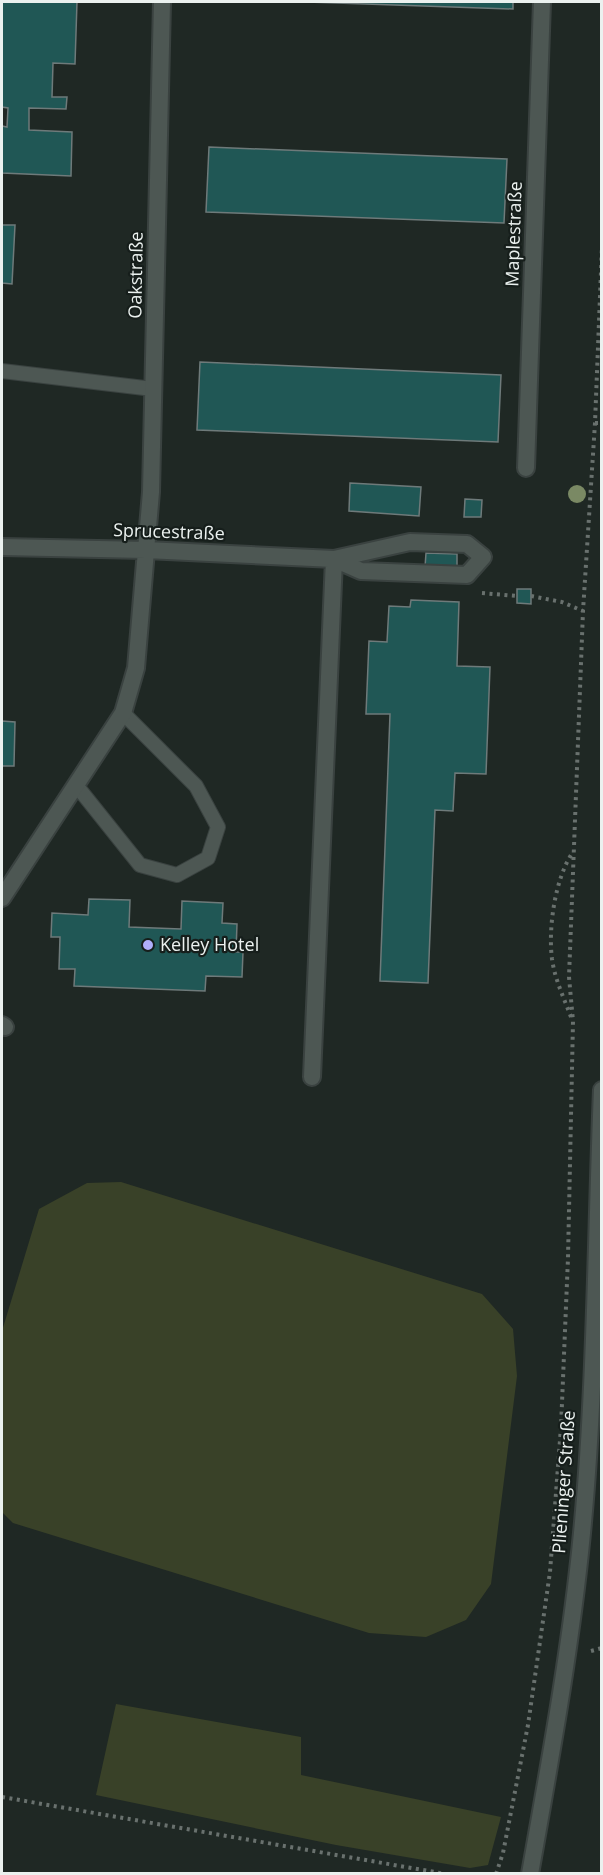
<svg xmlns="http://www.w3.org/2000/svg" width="603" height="1875" font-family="'Open Sans',sans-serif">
	<rect width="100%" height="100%" fill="#1f2824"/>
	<!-- green -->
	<path fill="#394128" d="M121,1182L482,1294L513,1329L517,1376L491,1584L466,1620L426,1637L369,1633L13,1523L2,1512V1331L39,1209L87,1183Z
		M116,1704L301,1737V1775L501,1817L488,1865L470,1868L336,1845L96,1795Z"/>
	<!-- building -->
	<path fill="#205755" stroke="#6e7a7a" stroke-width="1.5" d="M2,2H77L75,64L53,63L52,97H67L66,109L29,108V130L72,132L71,176L2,173V126L7,127L8,108L2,107Z
		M307,2H513V9Z
		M209,147L507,159L504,223L206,212Z
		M2,225H15L12,284L2,283Z
		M200,362L501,375L498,442L197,430Z
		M350,483L421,487L419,516L349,511Z
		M465,499L482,500L481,517H464Z
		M426,553L457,554V568L425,567Z
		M517,589H531V604L517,603Z
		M411,600L459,602L457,666L490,667L486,774L455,773L453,811L435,810L428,983L380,981L390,714H366L369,641L387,642L389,606L410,607Z
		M2,721L15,722L14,766H2Z
		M89,899L130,900L129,927L181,929L182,901L223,903L222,923L237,924L236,952H243L242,977L206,976L205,991L74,986L75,969H59L60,937H51L52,913L88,915Z"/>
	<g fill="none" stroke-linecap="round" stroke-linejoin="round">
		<defs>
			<path id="service" d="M2,371L153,389
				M76,785L140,865L177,875L208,858L218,827L196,786L123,713"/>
			<path id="minor" d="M526,468L542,2
				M2,547L146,550L334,559L410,542L467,544L483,557L467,575L361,571L334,559
				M2,898L123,713L136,668L151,492L162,2
				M2,1025L5,1027
				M312,1077L334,559"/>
			<path id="secondary" d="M530,1874C550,1761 571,1647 582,1533C596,1386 596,1237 602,1090"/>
		</defs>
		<!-- service casing -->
		<use href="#service" stroke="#3a4240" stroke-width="16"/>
		<!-- minor casing -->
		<use href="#minor" stroke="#3a4240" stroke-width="20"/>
		<!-- secondary casing -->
		<use href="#secondary" stroke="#3a4240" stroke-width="20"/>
		<!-- path -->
		<path stroke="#69716e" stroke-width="4" stroke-dasharray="3 4.5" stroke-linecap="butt" d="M595,423H602
			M482,593L517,596
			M531,596L562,602L583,611
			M571,1017C564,998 555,980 552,959C548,928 555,878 573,852
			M591,1651L602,1648
			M2,1797L446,1874
			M496,1874L503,1853L528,1725L550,1572L561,1427L568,1258L573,1021L569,977L583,611L595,423L602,246"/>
		<!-- service -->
		<use href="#service" stroke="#4d5753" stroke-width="14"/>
		<!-- minor -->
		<use href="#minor" stroke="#4d5753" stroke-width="16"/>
		<!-- secondary -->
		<use href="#secondary" stroke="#4d5753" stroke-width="16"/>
	</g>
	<!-- trees -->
	<circle fill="#7a8964" cx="577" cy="494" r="9"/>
	<!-- markers -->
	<circle fill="#afaefa" stroke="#161e1b" stroke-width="2" cx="148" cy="945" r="6"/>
	<g text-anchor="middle" stroke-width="4.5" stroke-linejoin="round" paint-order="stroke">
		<!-- street labels -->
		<g font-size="18" fill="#ebf1ef" stroke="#161e1b">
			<text transform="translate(514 234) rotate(-88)" y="6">Maplestraße</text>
			<text transform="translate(136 275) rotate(-89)" y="6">Oakstraße</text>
			<text transform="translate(169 532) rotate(2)" y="6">Sprucestraße</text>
			<text transform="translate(564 1482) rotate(-86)" y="6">Plieninger Straße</text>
		</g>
		<!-- poi labels -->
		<g font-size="18" fill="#ebf1ef" stroke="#161e1b" text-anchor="start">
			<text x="160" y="951">Kelley Hotel</text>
		</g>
	</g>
	<!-- border -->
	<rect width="603" height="1875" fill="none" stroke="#ebf1ef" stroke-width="6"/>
</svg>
